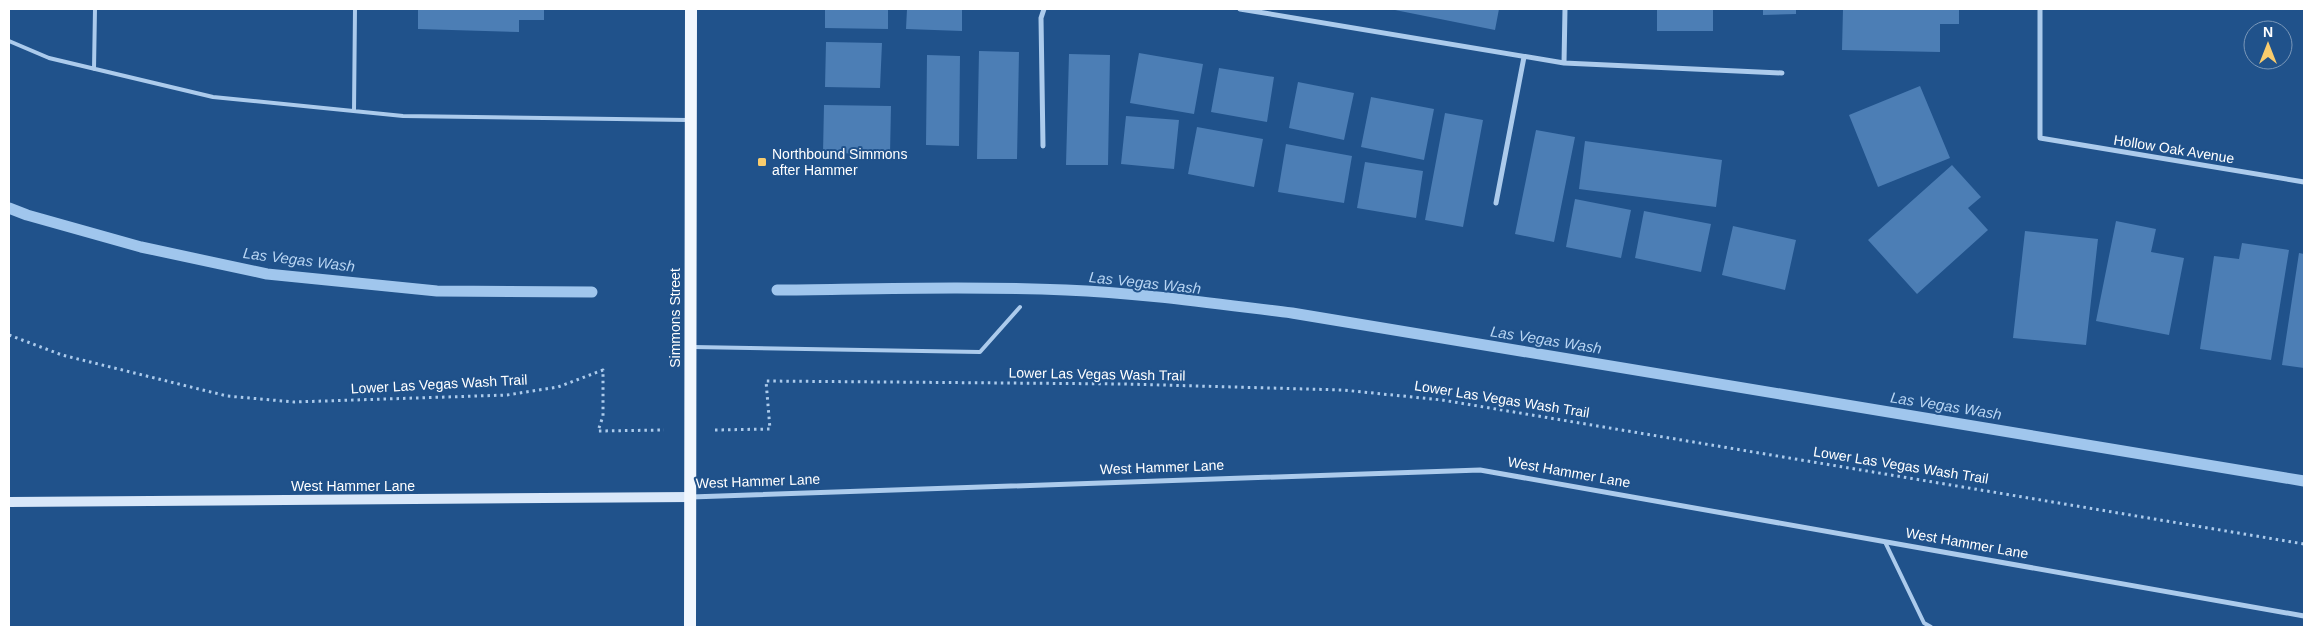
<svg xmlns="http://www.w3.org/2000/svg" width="2313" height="636" font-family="Helvetica,sans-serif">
	<rect width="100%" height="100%" fill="#20528b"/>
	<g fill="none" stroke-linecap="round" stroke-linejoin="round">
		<!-- stream -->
		<path stroke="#a0c6ed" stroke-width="11" d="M9,208L27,215L141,247L267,274L437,291L592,292
			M777,290C874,289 970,286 1066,290C1141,293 1217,304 1292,313L2304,481"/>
	</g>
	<!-- building -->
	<path fill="#4c7eb5" d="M418,9H544V20H519V32L418,29Z
		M825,9H888V29L825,28Z
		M907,9H962V31L906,29Z
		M1390,9H1499L1495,30Z
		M1657,9H1713V31H1657Z
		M1763,9H1796V14L1763,15Z
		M1843,9H1959V24H1940V52L1842,50Z
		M826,42L882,43L880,88L825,87Z
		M979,51L1019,52L1017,159H977Z
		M1139,53L1203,64L1194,114L1130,103Z
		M1069,54L1110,55L1108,165H1066Z
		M927,55L960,56L959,146L926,145Z
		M1219,68L1274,77L1267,122L1211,112Z
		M1298,82L1354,93L1344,140L1289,128Z
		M1920,86L1950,158L1878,187L1849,115Z
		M1371,97L1434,109L1424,160L1361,147Z
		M824,105L891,106L890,154L823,153Z
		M1445,113L1483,120L1463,227L1425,220Z
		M1126,116L1179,120L1174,169L1121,164Z
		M1197,127L1263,139L1254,187L1188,174Z
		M1536,130L1575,137L1554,242L1515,234Z
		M1585,141L1722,160L1716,207L1579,189Z
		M1286,144L1352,156L1344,203L1278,192Z
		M1365,162L1423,171L1416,218L1357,208Z
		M1952,165L1981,197L1968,208L1988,230L1917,294L1868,240Z
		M1575,199L1631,210L1621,258L1566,247Z
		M1644,211L1711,224L1701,272L1635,258Z
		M2116,221L2156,229L2151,252L2184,258L2169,335L2096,321Z
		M1733,226L1796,240L1785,290L1722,275Z
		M2025,231L2098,239L2086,345L2013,338Z
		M2242,243L2289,250L2271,360L2200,349L2214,256L2239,259Z
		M2299,253L2304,254V368L2282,365Z"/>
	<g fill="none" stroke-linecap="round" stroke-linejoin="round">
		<!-- path -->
		<path stroke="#accbec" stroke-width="3" stroke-dasharray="2.5 4" stroke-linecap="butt" d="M9,335L62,355L227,396L294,402L507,395L558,387L603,370V416L598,431L664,430
			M715,430L770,429L766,381L1125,384L1343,390L1442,400L2304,544"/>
		<!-- lane -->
		<path stroke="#accbec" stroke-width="4" d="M9,41L49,58L213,97L403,116L688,120
			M94,69L95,9
			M354,111L355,9
			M693,347L980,352L1020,307
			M1885,542L1924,623L1931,627"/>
		<!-- street -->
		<path stroke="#accbec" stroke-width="5" d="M1240,9L1564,63L1782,73
			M2040,9V138L2304,182
			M1564,63L1565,9
			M1043,146L1041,18L1044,9
			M1496,203L1524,57
			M691,497L1480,470L2304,616"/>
		<!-- secondary -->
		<path stroke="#d8e7f9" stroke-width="10" d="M9,502L691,497"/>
		<!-- primary -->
		<path stroke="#f1f7fe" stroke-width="12" d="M690,627L691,9"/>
	</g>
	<!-- markers -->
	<rect fill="#f9cc6d" stroke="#20528b" stroke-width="2" x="757" y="157" width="10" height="10" rx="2.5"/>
	<g text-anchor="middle" stroke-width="4" stroke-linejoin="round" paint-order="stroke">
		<!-- street labels -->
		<g font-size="14" fill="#fff" stroke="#20528b">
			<text transform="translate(2174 149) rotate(9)" y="5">Hollow Oak Avenue</text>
			<text transform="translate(675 318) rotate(-90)" y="5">Simmons Street</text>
			<text transform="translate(1097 374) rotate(1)" y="5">Lower Las Vegas Wash Trail</text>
			<text transform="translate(439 384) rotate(-3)" y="5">Lower Las Vegas Wash Trail</text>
			<text transform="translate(1502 399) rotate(9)" y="5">Lower Las Vegas Wash Trail</text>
			<text transform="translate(1901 465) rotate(9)" y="5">Lower Las Vegas Wash Trail</text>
			<text transform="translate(1162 467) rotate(-2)" y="5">West Hammer Lane</text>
			<text transform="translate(1569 472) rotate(10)" y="5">West Hammer Lane</text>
			<text transform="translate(758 481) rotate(-2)" y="5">West Hammer Lane</text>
			<text x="353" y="491">West Hammer Lane</text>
			<text transform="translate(1967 543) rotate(10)" y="5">West Hammer Lane</text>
		</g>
		<!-- poi labels -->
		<g font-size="14" fill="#fff" stroke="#20528b" text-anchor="start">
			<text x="772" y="159">Northbound Simmons<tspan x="772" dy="16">after Hammer</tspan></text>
		</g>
		<!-- water labels -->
		<g font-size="15" font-style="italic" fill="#b8d5f3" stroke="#20528b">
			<text transform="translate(299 260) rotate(7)" y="5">Las Vegas Wash</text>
			<text transform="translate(1145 283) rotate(6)" y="5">Las Vegas Wash</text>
			<text transform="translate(1546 340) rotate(9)" y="5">Las Vegas Wash</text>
			<text transform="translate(1946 406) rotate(9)" y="5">Las Vegas Wash</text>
		</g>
	</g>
	<!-- border -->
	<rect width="2313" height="636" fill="none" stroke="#ffffff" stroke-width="20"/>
	<!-- north arrow -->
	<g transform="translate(2268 45)"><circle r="24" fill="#20528b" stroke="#7997b9"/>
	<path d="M0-4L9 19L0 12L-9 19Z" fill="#f9cc6d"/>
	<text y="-8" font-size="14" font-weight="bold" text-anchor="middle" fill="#ffffff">N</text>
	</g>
</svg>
